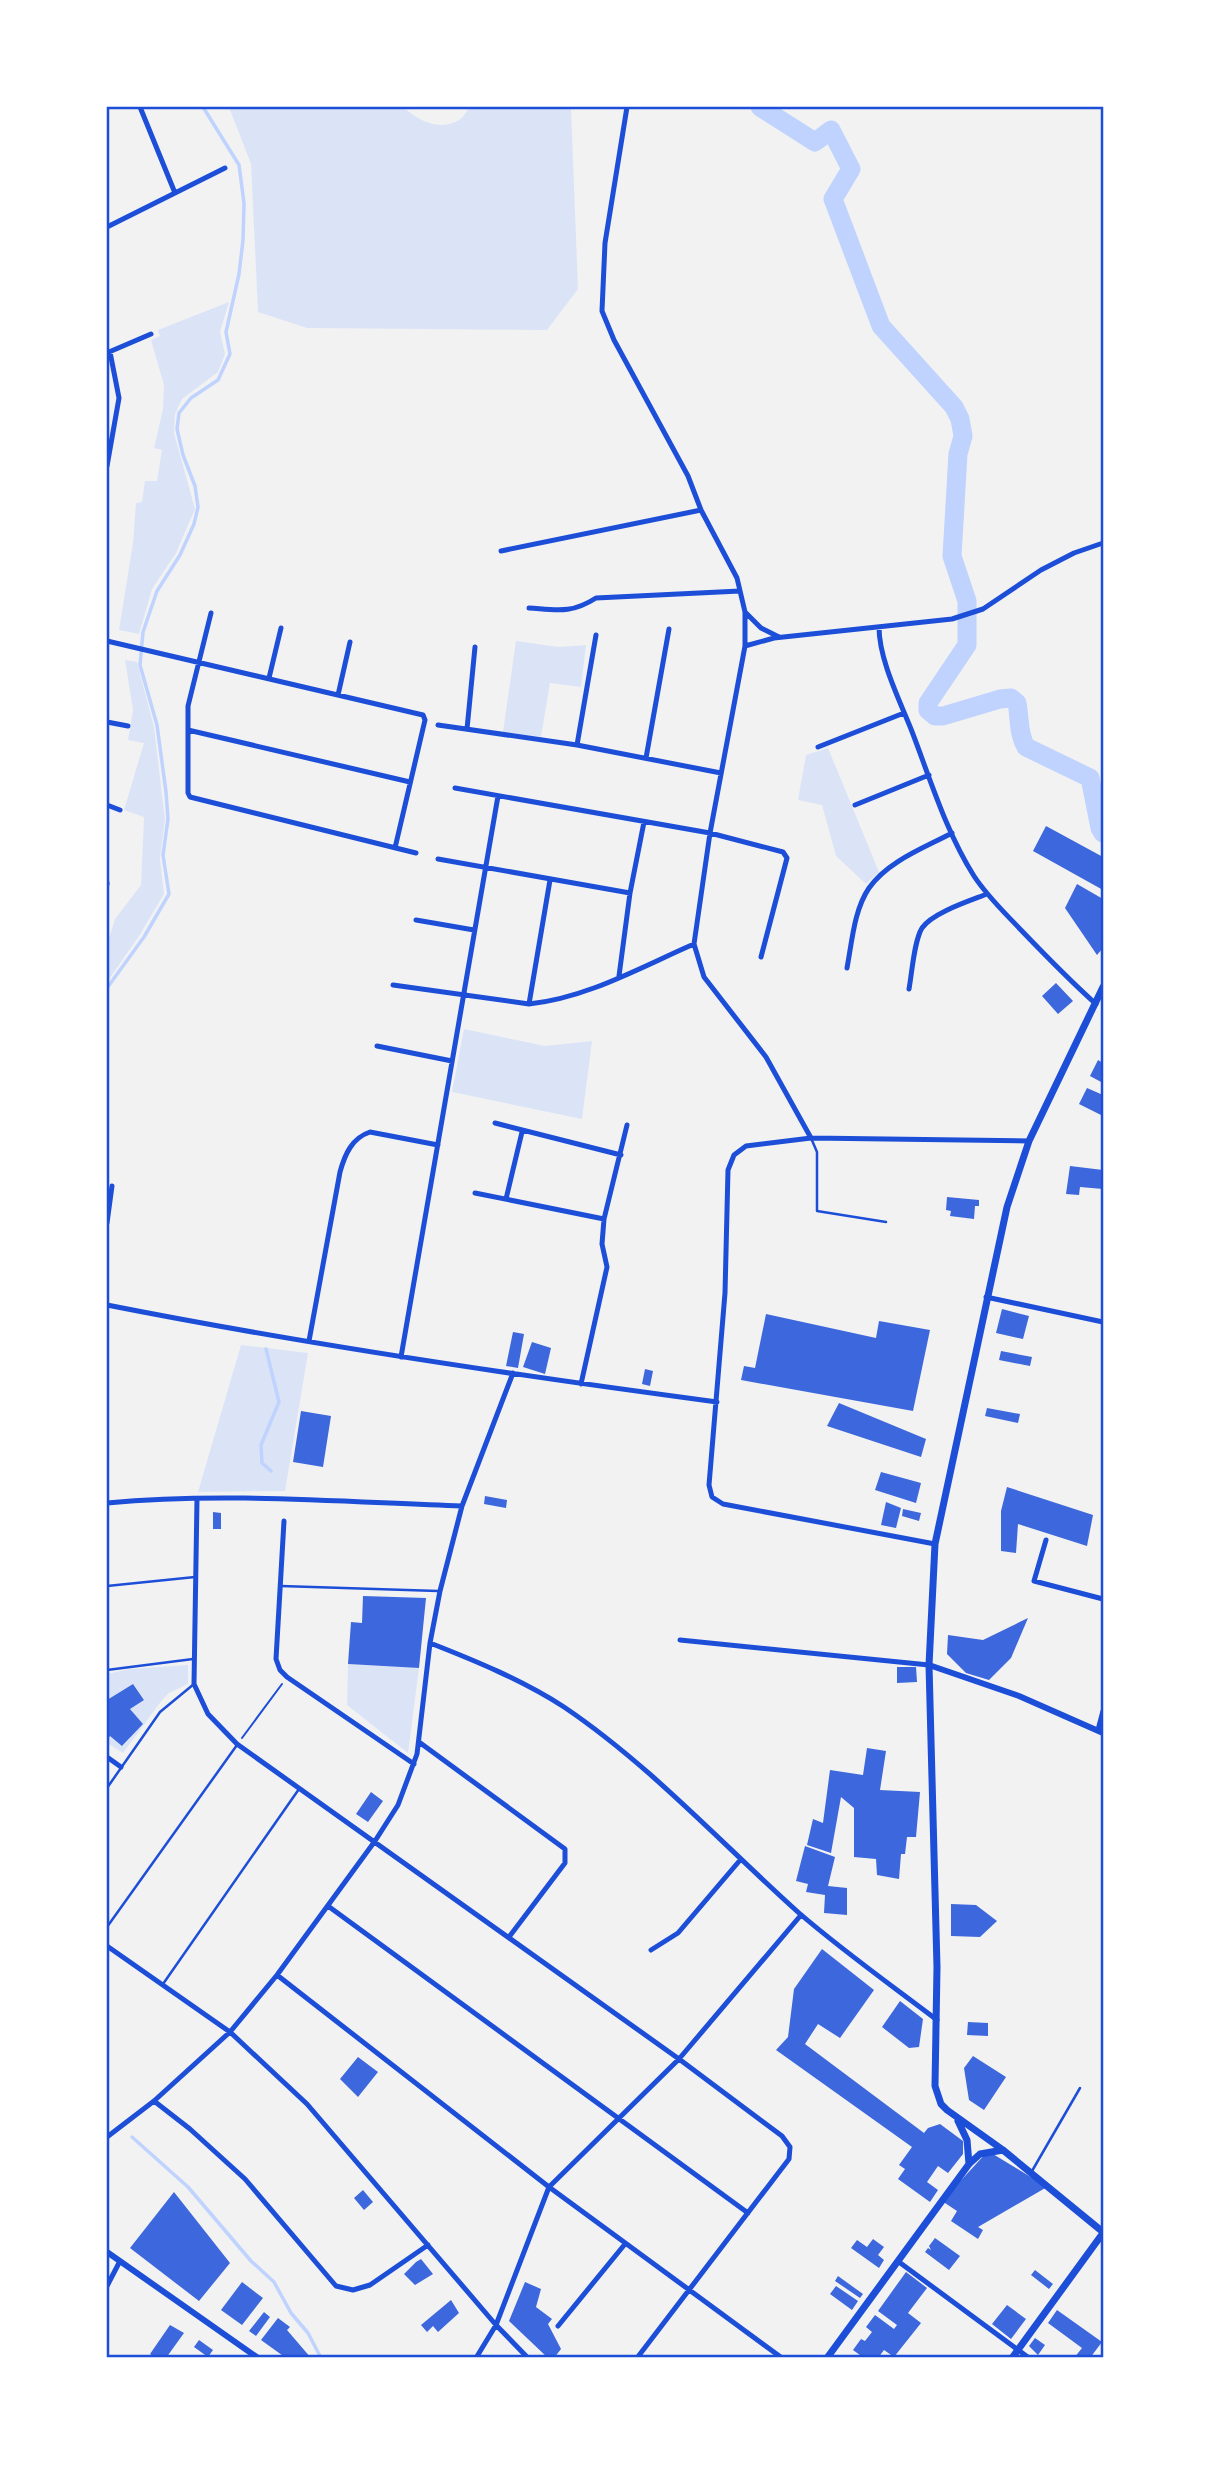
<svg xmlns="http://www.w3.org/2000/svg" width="1210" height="2465" font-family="'Libre Baskerville',serif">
	<rect width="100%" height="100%" fill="#f2f2f2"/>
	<!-- green -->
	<path fill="#dbe4f7" d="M229,107H403C418,120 439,132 459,120C463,118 467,110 470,107H571L578,289L547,330L307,328L258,312L251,164Z
		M229,302L220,332L225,354L218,372L182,399L175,414L174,433L195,509L176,553L152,589L139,634L119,630L133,543L136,503L142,502L145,481H157L162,450L154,448L163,409L164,385L151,340L160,336L158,330Z
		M516,641L559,647L586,645L581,687L550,683L541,737L503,732Z
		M125,660L137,662L154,727L165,820L160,858L164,894L139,936L107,982V945L115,919L141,885L144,817L124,810L144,743L128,740L133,710Z
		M828,748L879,872L866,884L836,856L822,805L798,800L806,755Z
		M464,1029L545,1046L592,1041L582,1119L452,1092Z
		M241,1345L308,1353L285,1491L198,1492Z
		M348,1664L419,1668L408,1753L347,1705Z
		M188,1665V1684L169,1693L162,1700L123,1753L107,1743L110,1736L123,1746L143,1724L130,1709L144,1699L133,1684L107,1700V1674L129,1669Z"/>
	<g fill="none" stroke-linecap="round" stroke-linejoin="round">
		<!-- stream -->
		<path stroke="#bfd3fe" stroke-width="3.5" d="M107,988L144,937L169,894L163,855L168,819L166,792L157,725L140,665L143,632L157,591L180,555L194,524L198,507L195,486L183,455L177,429L179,413L191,398L218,380L230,354L226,332L239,274L243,240L244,203L239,165L203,107
			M266,1349L279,1402L261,1445L262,1463L271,1471
			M132,2137L188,2187L251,2261L274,2282L291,2313L308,2333L321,2358"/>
		<!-- river -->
		<path stroke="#bfd3fe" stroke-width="19" d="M760,107L815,142L831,130L851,169L833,199L881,326L954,407L960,419L963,436L958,454L952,556L967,601V645L928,703V710L935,716H943L1000,699L1011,698L1017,703C1020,718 1018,734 1026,747L1090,778L1100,828L1103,833"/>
	</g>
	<!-- building -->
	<path fill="#3d67dc" d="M1046,826L1103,857V890L1033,851Z
		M1077,884L1103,899V948L1097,955L1065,908Z
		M1056,983L1073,1001L1058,1014L1042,996Z
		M1098,1060L1103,1063V1083L1090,1076Z
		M1087,1088L1103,1095V1116L1079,1104Z
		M1070,1166L1103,1170V1189L1080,1187L1079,1195L1066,1194Z
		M947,1197L979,1200V1206H975L974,1219L950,1216L951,1211L946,1210Z
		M1002,1309L1029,1316L1023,1339L996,1333Z
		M766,1314L876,1338L879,1321L930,1330L913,1411L741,1380L744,1366L755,1368Z
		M513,1332L524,1334L518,1368L506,1366Z
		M532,1342L551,1348L545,1374L523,1367Z
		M1001,1351L1032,1357L1030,1366L999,1360Z
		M645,1369L653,1371L650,1386L642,1384Z
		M839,1403L926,1439L921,1457L827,1426Z
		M987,1408L1020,1414L1018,1423L985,1416Z
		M301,1411L331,1416L323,1467L293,1462Z
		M881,1472L921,1483L916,1503L875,1490Z
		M1007,1487L1093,1515L1087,1546L1018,1524L1016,1553L1001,1551V1511Z
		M485,1496L507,1500L506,1508L484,1504Z
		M886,1502L901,1508L896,1528L881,1525Z
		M903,1509L921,1513L919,1521L902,1516Z
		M213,1512L221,1513V1529H213Z
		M363,1596L426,1598L419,1668L348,1664L351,1622L362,1623Z
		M1028,1618L1011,1658L989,1680L966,1673L947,1654L948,1635L983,1640Z
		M897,1667H916L917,1682L897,1683Z
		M133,1684L144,1700L130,1709L143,1724L122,1746L110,1736L107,1741V1700Z
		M867,1748L886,1751L880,1790L920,1792L916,1837H907L905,1854H901L899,1879L877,1875L876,1859L854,1857V1808L841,1797L831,1853L807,1845L813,1819L823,1823L830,1770L863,1775Z
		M371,1792L383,1801L368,1822L356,1814Z
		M805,1846L835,1857L828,1886L847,1888V1915L824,1913L825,1895L806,1892L808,1884L796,1881Z
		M951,1904L976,1905L997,1921L980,1937L951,1936Z
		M822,1949L874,1990L840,2038L818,2024L805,2044L924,2133L928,2128L940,2124L963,2141V2154L948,2173L938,2166L927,2182L938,2190L930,2202L898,2179L905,2169L899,2165L912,2147L776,2050L788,2037L794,1989Z
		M900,2001L923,2019L919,2047L909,2048L882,2027Z
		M968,2022L988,2023V2036L967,2035Z
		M973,2056L1006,2077L984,2110L969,2100L964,2068Z
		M358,2057L378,2072L358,2097L340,2079Z
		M988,2151L1047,2187L978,2227L983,2230L978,2239L951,2221L957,2211L942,2201Z
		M363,2190L373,2202L364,2210L354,2198Z
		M174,2192L230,2263L199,2301L130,2248Z
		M935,2238L960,2256L949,2270L925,2252L928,2248L931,2250L929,2246Z
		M873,2239L884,2247L878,2255L884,2260L879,2268L851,2248L857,2240L867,2247Z
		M421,2259L433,2274L415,2285L404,2274L416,2262Z
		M1035,2270L1053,2284L1049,2289L1031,2275Z
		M906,2272L927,2288L908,2313L921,2323L894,2357L884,2350L878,2358H864L853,2350L861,2339L865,2341L872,2332L866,2327L875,2315L894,2329L897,2325L878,2311Z
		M838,2276L863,2294L860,2298L835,2281Z
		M242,2282L263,2298L242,2325L221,2310Z
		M525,2282L541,2289L536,2307L552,2319L548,2324L561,2349L554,2358H548L509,2321Z
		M836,2286L858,2301L852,2310L830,2294Z
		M451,2300L459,2313L438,2332L433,2326L427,2332L421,2325Z
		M1007,2305L1026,2319L1011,2339L992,2324Z
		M1057,2310L1102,2342L1090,2358H1074L1082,2348L1048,2323Z
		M264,2312L270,2317L256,2336L249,2331Z
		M278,2318L290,2327L287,2330L311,2358H286L261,2340Z
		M170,2325L184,2333L166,2358H156L150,2354Z
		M1035,2338L1045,2345L1038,2355L1029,2346Z
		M199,2340L213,2350L208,2357L194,2347Z"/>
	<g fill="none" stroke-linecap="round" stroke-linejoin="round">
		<!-- path -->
		<path stroke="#1d4ed8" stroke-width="2" d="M242,1738L282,1684"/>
		<!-- service -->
		<path stroke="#1d4ed8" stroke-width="2.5" d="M811,1138L817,1152V1211L886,1222
			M107,1586L195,1577
			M281,1586L438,1591
			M107,1670L193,1659
			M107,1788L160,1712L194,1684
			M107,1927L237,1745
			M163,1984L299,1789
			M1032,2171L1080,2088"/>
		<!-- minor -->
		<path stroke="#1d4ed8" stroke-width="5" d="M140,107L175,193
			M627,107L605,243L602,311L614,340L688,476L701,510L737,578L745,612V646L710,833L694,944L704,977L766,1057L811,1138
			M107,227L225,168
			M109,352L151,334
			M107,466L119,398L110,352
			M501,551L701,510
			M529,608C557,610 571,614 596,598L740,591
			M745,612L761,628L779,637
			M211,613L188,706V793L190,797L416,853
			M879,627C879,659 899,699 911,729C930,778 946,832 974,876C987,896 1004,912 1020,929C1045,955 1069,980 1096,1004
			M107,641L423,715L425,720L395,848
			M745,646L774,638L952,619L983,609L1041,570L1074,553L1103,543
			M269,678L281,628
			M338,695L350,642
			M107,722L128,726
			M438,725L577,745L721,773
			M467,729L475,647
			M188,730L410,782
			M577,745L596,635
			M818,747L904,713
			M646,758L669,629
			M455,788L710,833L783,852L787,858L761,957
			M107,805L120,810
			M855,805L929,775
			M438,859L630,893
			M107,883V884
			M416,920L474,930
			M847,968C852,942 854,910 869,888C888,861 924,848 952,833
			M619,976L630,893L644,822
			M393,985L529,1004C587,998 641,967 694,944
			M909,989C912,973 914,941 922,928C932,913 969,901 987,894
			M529,1004L550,880
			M377,1046L452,1061
			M495,1123L621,1155
			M475,1193L604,1219
			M506,1199L522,1132
			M107,1223L112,1186
			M986,1297L1103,1322
			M107,1305C309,1345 513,1375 717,1402
			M309,1341L340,1172C345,1154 352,1138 370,1132L438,1145
			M401,1357L498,796
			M581,1384L607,1267L602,1244L604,1219L627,1125
			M197,1499L194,1684L208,1714L237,1744L679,2059L782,2136L790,2147L789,2159L637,2358
			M107,1503C224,1492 344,1502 462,1506
			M284,1521L276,1659L280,1670L287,1677L414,1764
			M1046,1540L1034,1581L1103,1599
			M935,1544L723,1504L712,1497L709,1485L725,1293L728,1170L734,1155L746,1146L811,1138L1029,1141
			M680,1640L929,1665
			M430,1643C476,1661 522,1680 564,1707C650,1765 722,1844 799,1913C843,1951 891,1985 937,2020
			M1098,1730L1103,1711
			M419,1742L565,1849V1863L509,1937
			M107,1757L121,1767
			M328,1906L748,2213
			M107,1946L230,2032L307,2104L496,2325L528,2358
			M651,1950L678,1933L741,1859
			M277,1975L549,2187L782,2358
			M154,2101L190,2129L245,2179L336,2286L353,2290L370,2285L428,2245
			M107,2137L154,2101L230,2032L277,1975L375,1841L398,1805L417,1754L430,1643L440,1591L462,1506L513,1373
			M899,2262L1029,2358
			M107,2286L120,2261
			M558,2326L625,2244
			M476,2358L496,2325L549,2187L679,2059L801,1915"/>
		<!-- tertiary -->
		<path stroke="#1d4ed8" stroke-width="6" d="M929,1665L1019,1696L1103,1733
			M107,2252L258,2358"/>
		<!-- secondary -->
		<path stroke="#1d4ed8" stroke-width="7" d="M1103,987L1029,1141L1007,1207L935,1544L929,1665L937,1967L935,2086L941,2104L947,2110L1003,2150L1103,2232
			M958,2121L967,2140L969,2164
			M827,2358L969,2164L980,2154L1003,2150
			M1012,2358L1103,2233"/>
	</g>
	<!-- border -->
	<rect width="1210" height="2465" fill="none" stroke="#ffffff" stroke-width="217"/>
	<rect x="108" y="108" width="994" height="2248" fill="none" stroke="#1d4ed8" stroke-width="2.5"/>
</svg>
